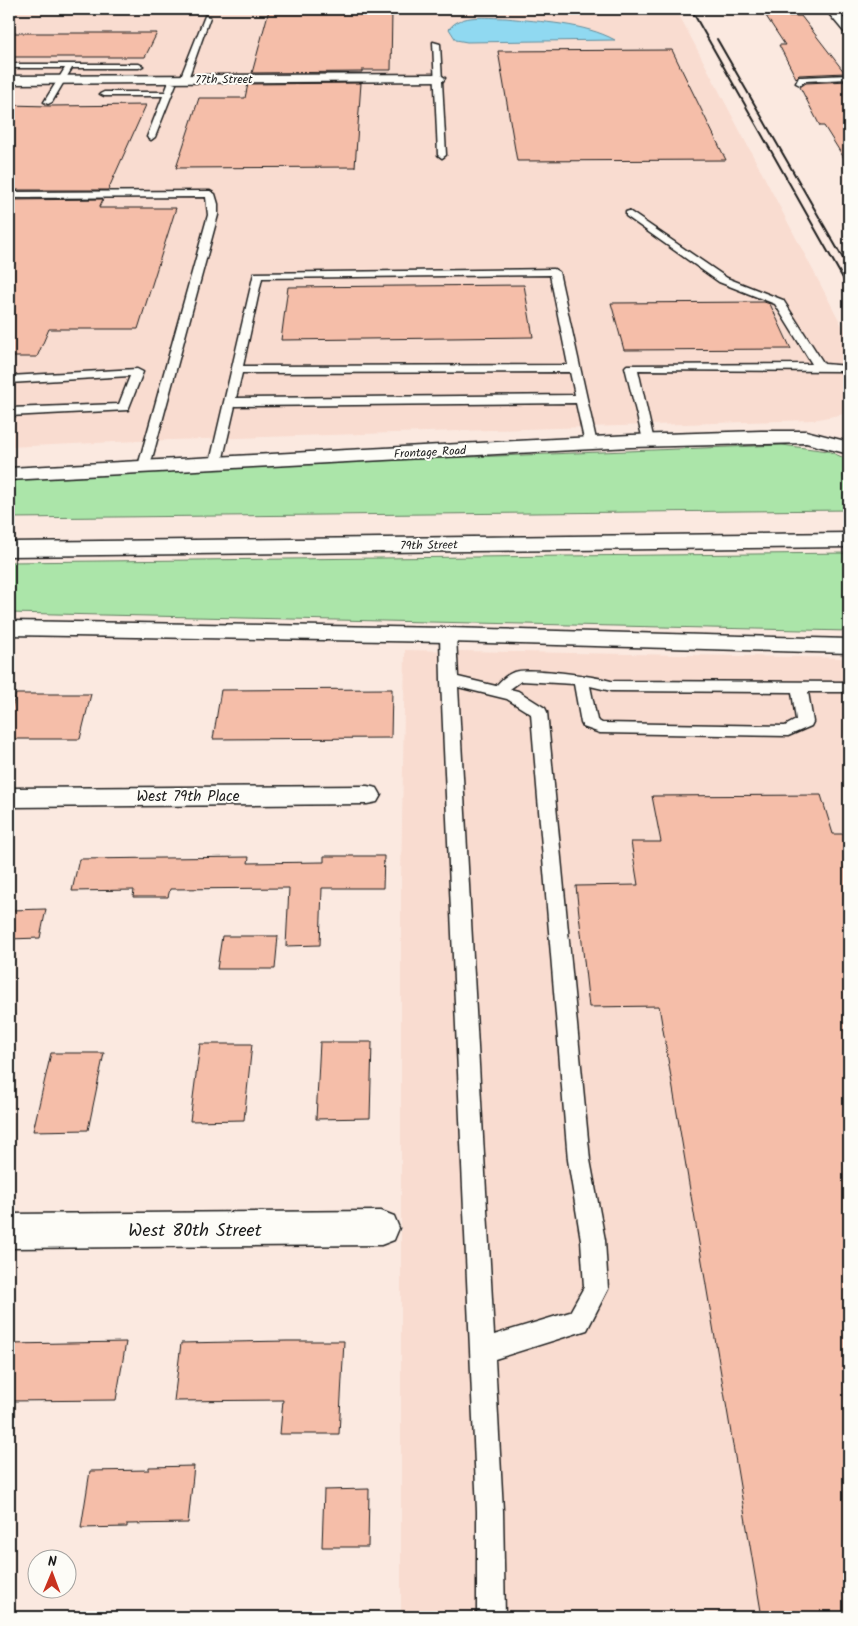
<svg xmlns="http://www.w3.org/2000/svg" width="858" height="1626" font-family="Kalam,sans-serif">
	<rect width="100%" height="100%" fill="#fbe9e0"/>
	<filter id="ink" filterUnits="userSpaceOnUse"><feTurbulence type="fractalNoise" baseFrequency=".02" numOctaves="2"/><feDisplacementMap in="SourceGraphic" scale="10" xChannelSelector="R" yChannelSelector="G"/><feConvolveMatrix kernelMatrix="1 2 1 2 8 2 1 2 1" color-interpolation-filters="sRGB"/></filter>
	<g filter="url(#ink)">
		<!-- built -->
		<path fill="#f9dcd0" d="M9,9H676L849,339V413L813,420L138,441L9,447Z
			M405,650L849,658V1617H401V880Z"/>
		<!-- green -->
		<path fill="#abe5a9" stroke="#648062" d="M782,445L828,451L849,460V510L9,518V480L394,460Z
			M849,553V631L9,613V562Z"/>
		<!-- water -->
		<path fill="#90d9f1" stroke="#628d9c" d="M506,18C541,22 584,23 615,40L467,42L456,40L449,29C461,13 487,18 506,18Z"/>
		<!-- building -->
		<path fill="#f5bea9" stroke="#1c1c1c" d="M269,10H392L391,70H362V72L252,73Z
			M766,16H801L845,73L799,75L796,78L779,45H785Z
			M9,33H157L145,57H9Z
			M672,50L726,160L517,161L498,51Z
			M849,81V166L824,126H820L800,87L806,83Z
			M361,83L355,167L176,168L199,98H245L248,84Z
			M9,105L49,106L146,105L108,190H9Z
			M103,199L99,208H176L138,329H49L37,357H9V200Z
			M524,285L533,337L281,340L288,287Z
			M764,302L770,304L791,349L624,350L611,303Z
			M392,689L391,738L213,739L221,690Z
			M16,694H91L80,739H9V716Z
			M821,795L833,834H849V1617H762L659,1006L589,1007L576,886L638,885L631,842H661L652,796Z
			M324,856H384L383,888H322L320,945L286,946L289,888L170,889L168,897H133L134,890L72,891L79,859L249,857L248,863L324,862Z
			M46,909L40,938L9,939V920L11,910Z
			M222,936H278L275,969H217Z
			M320,1042H372L370,1118L316,1119Z
			M200,1044H252L244,1120L190,1121Z
			M51,1053H104L88,1130L33,1131Z
			M287,1341H344L339,1434H280L283,1400L174,1401L181,1343Z
			M126,1342L116,1400L9,1401V1344Z
			M194,1466L188,1523L127,1524V1527L81,1528L90,1471L149,1470V1467Z
			M369,1489L368,1547H322L324,1490Z"/>
		<g fill="none" stroke-linecap="round" stroke-linejoin="round">
			<defs>
				<path id="lane" d="M205,16L210,17L188,79L181,81L180,79Z
					M433,42L440,44L446,155L442,158L438,155Z
					M9,64H139L143,66L139,68H72L52,102L48,104L44,102L65,68H9Z
					M849,75V79L805,81L800,85L796,83L799,77H802Z
					M169,82L176,84L155,137L151,140L147,137L163,96H104L100,94L104,92H165Z
					M210,191L215,194L218,204V215L150,466L144,470L138,466L208,215L206,197L9,198V192Z
					M629,211L727,278L783,300L824,364L849,366V379L845,378L841,371L638,370L654,441L652,444H644L625,367L627,365L812,364L775,304L719,282L626,216V212Z
					M554,269L559,272L597,444L595,447H587L585,444L576,403L235,406L222,462L216,466L210,462L254,273ZM550,275L568,365L243,366L262,278ZM570,372L575,395L236,398L242,373Z
					M137,369L143,372L128,410L9,416V408L119,404L130,376L9,383V376Z
					M448,630L453,632L456,635L458,677L496,686C501,680 506,675 514,672C530,667 593,676 611,681L849,682V692H808L813,722L811,726L788,736L600,733L583,727L581,723L574,684L521,681L510,689L518,691L545,708L547,712L590,1160L605,1240L608,1289L587,1330L495,1359L503,1511L505,1617H477V1511L441,680L440,635L443,632ZM590,686L611,691L792,692L796,720L785,726L602,723L597,720ZM458,687L507,699L531,714L568,1160L581,1240L584,1287L570,1312L494,1335Z"/>
				<path id="street" d="M825,9H836L849,24V34L845,33Z
					M439,74L445,78L443,81L9,84V76Z
					M761,431H806L849,442V454L806,443L631,447L9,480V468L631,435Z
					M9,621L448,628L849,639V653L448,642L9,635Z
					M367,786L377,788L381,795L377,802L367,804L9,807V788Z
					M381,1211L394,1216L399,1228L394,1240L381,1245L9,1248V1214Z"/>
				<path id="secondary" d="M849,533V547L9,556V542Z"/>
			</defs>
			<!-- lane casing -->
			<use href="#lane" stroke="#1c1c1c" stroke-width="3"/>
			<!-- street casing -->
			<use href="#street" stroke="#1c1c1c" stroke-width="3"/>
			<!-- secondary casing -->
			<use href="#secondary" stroke="#1c1c1c" stroke-width="3"/>
			<!-- lane -->
			<use href="#lane" fill="#fdfcf7" fill-rule="evenodd"/>
			<!-- street -->
			<use href="#street" fill="#fdfcf7" fill-rule="evenodd"/>
			<!-- secondary -->
			<use href="#secondary" fill="#fdfcf7" fill-rule="evenodd"/>
			<!-- rail -->
			<path stroke="#1c1c1c" stroke-width="2" d="M691,9L849,289
				M717,39L849,269"/>
		</g>
	</g>
	<g text-anchor="middle" stroke-width="4" stroke-linejoin="round" paint-order="stroke">
		<!-- far-street labels -->
		<g font-size="12" fill="#1c1c1c" stroke="#fdfcf7">
			<text x="224" y="83">77th Street</text>
			<text transform="translate(430 452) rotate(-3)" y="4">Frontage Road</text>
			<text transform="translate(429 545) rotate(-1)" y="4">79th Street</text>
		</g>
		<!-- street labels -->
		<g font-size="15" fill="#1c1c1c" stroke="#fdfcf7">
			<text x="188" y="801">West 79th Place</text>
		</g>
		<!-- near-street labels -->
		<g font-size="18" fill="#1c1c1c" stroke="#fdfcf7">
			<text x="195" y="1236">West 80th Street</text>
		</g>
	</g>
	<!-- margin -->
	<rect width="858" height="1626" fill="none" stroke="#fdfcf7" stroke-width="30"/>
	<rect x="15" y="15" width="828" height="1596" fill="none" stroke="#1c1c1c" stroke-width="2" filter="url(#ink)"/>
	<!-- north arrow -->
	<g transform="translate(52 1574) rotate(1)"><circle r="24" fill="#fdfcf7" stroke="#a3a29f"/>
	<path d="M0-4L9 19L0 12L-9 19Z" fill="#c8321e"/>
	<text y="-8" font-size="14" font-weight="bold" text-anchor="middle" fill="#1c1c1c">N</text>
	</g>
</svg>
